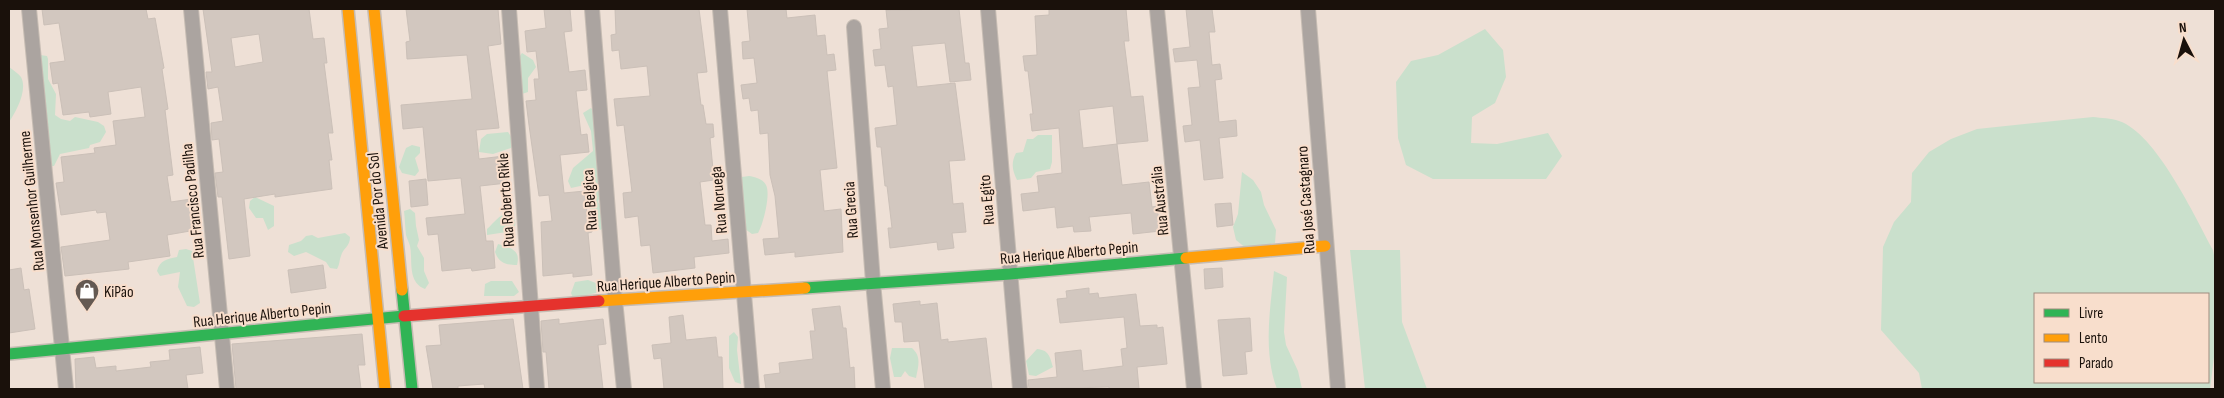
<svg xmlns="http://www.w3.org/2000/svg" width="2224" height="398" font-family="'Sofia Sans Condensed',sans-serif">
	<rect width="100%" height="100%" fill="#eee0d6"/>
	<!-- green -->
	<path fill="#cae0cc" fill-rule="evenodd" d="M1485,29L1503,50L1506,77L1495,103L1472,117L1471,143L1497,144L1548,133L1562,156L1546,179H1433L1406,165L1398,138L1396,82L1411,61L1438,55Z
		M522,53L533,60L536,67L528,78V92L522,94L518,59Z
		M40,55L47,56L48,59V79L56,94L55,115L61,119L70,121L75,117L98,122L104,126L106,132L100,142L90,145L89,148L60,154L54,166H51Z
		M9,67C13,70 18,73 21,77C28,90 16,112 9,122Z
		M591,108L596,113L595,132L600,159L597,172L604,184L598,202L606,213L607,226L600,230L588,205V191L585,185L571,188L568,181L573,168L593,151L591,131L583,113Z
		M2093,117C2101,118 2111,118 2119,121C2156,133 2195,217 2213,250L2215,260V349L2210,389H1922L1919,373L1881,330L1883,247L1894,222L1911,202L1912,173L1929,152L1951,139L1977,129ZM2035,294H2208V382H2035Z
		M508,132L514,141L511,148L493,154L479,152L481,139L487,134Z
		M1038,135H1052V162L1050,169L1036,172L1031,178L1017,180C1012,170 1011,163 1016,153L1023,152L1027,139H1033Z
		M412,145L420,147V153L415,158L419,171L415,176L402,173L399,167L406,148Z
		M1242,172L1253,180L1261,192L1264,205L1276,230L1275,243L1247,249L1236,240L1233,227L1238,214Z
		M749,176C755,177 763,179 766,185C771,194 763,225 758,233L752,234L745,229L743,223L742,177Z
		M255,197L274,206V226L268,230L263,218H256L249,208L250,201Z
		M410,209L415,213L416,226L419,240L417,246L424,258V271L429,283L425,289C407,282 413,261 410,246C409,242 407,239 406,235C405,227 405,219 404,211Z
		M509,213C516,219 517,223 513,231L487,235V229C495,222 498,215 509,213Z
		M345,233L350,237C350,247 343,248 341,256C339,261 340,264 337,269L330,268L326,262L306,252L294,256L288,252L289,245L301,241L306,236L312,235L318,238Z
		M498,244C511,248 521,250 517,265C506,265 499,263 495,252Z
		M186,249L192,251L200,303L194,307L187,306L178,287L180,272L160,276L157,271C160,260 167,259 177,257L179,250Z
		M1350,250H1400L1402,322L1427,389H1365Z
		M1274,271L1287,277L1284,332L1286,345L1298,371L1302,389H1277C1263,352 1270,310 1274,271Z
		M588,280L601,285L600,292L573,298L571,293L575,282Z
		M491,281H512L519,292L514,296H484L485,284Z
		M734,332L738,337L737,350L741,384L735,382L729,368V336Z
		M892,348H912C922,357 918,366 916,378L909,376L905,371L901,377H894L890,358Z
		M1037,349C1049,350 1050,357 1053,367L1036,376L1029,375L1026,361Z"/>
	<!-- building -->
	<path fill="#d2c7bf" stroke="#cbc0b8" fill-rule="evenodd" d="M42,9H146L148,19L155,18L164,68L162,69L168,109L165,110L173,175L167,176L171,202L191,199L196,230L167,235L170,256L128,262L129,269L65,276L61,247L110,240L106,212L97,213L96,210L61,215L56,183L64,182L61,157L95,153L94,148L116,145L113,121L145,117L141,87L108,92L111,114L90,117L89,112L63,115L58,83L53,84L50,63L65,61L59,23L44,25Z
		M203,9H309L313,39L324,38L327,63H324L333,133H328L332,160H329L332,189L275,197V194L244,199L250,256L229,259L222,197H218L215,173L223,172L219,139L212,140L211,123L223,121L218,87L208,89L206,72H212ZM259,34L263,62L235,67L231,38Z
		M406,9H498L501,44L488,46L499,128L476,130L479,159L504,156L507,183L480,186L486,241H493L495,268L472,271L471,268L442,271L438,234L428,235L426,218L465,214L461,178L428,181L423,127L403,129L401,105L472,99L467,55L407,59L406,42L410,41Z
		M544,9H570L572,31L564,32L569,72L585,70L587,90L576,91L581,135L587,134L589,152L560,155L564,193L585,191L587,214H590L592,232L588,233L592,275L573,277V273L543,276L541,222L552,221L549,195L539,196L529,125L526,101L536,100L534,79H539L536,51L527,52L525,31L546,28Z
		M615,9H699L707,72L697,73L701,105H703L706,124H713L714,137L710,138L714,180L700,182L705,225H711L712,241L728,239L729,253L694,257L695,268L653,273L650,245L641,246L638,216L625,218L623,193L632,192L624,125L617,126L614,99L650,96L647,66L621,69L619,50L612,51L611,35L616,34Z
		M747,9H786L787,18L815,15L817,36L825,35L827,55L834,54L836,70L827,71L837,168L820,170L824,211L841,209L843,252L795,257V252L765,255L763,239L779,238L775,196L770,175L768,133L760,134L758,110L751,111L749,98L743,99L741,85L757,83L754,58L743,59L742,42L750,41Z
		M959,9L965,63H969L971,80L950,82L945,43L912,46L917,87L955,83L965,160L949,161L953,204L963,203L966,232L952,233L954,248L938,250L937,242L890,248L888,228H892L887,186H885L881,147H877L875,128L897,125L893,86L888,87L885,65L875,66L873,50L881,49L879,29L888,28L886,10Z
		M1049,9H1126L1129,41H1124L1131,97L1143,96L1148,141L1117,144L1122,185L1149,182L1152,207L1157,206L1160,231L1133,234L1131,213L1089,217L1091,231L1074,232L1073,226L1057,228L1055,207L1023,211L1021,194L1039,192L1037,176L1062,173L1059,128L1032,131L1030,114H1033L1028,71H1025L1023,56L1037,55L1035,16L1049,15ZM1113,106L1117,144L1083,148L1079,110Z
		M1186,9H1212L1215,32H1209L1212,65L1220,64L1222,79L1215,80L1219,122L1236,120L1237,136L1219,138L1223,178L1204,180L1200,140L1185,142L1183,126L1192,125L1188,88L1200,87L1197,60L1175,62L1173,49L1190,47Z
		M426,179L428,205L411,207L409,181Z
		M1231,203L1233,225L1217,227L1215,204Z
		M323,265L326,288L291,293L288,270Z
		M21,268L24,290L29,289L35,329L9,333V270Z
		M1222,268L1223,287L1205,289L1204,269Z
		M1089,288V294L1098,293L1099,298L1136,294L1140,326L1157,325V328L1163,327L1167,364L1137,367L1139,389H1109V387L1029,389L1028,380L1057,377L1055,353L1081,350L1083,371L1123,366L1121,349L1127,348L1124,317L1060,323L1057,299L1067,298L1066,291Z
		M920,301V305L937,303L941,340L948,339V342L986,338L992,389H925L919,341L904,342L902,322H895L893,304Z
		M840,306L843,328H846L850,368L854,367L855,389H766L764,375L780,373L779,363L813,359L810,331H815L812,309Z
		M683,315L686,340L716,337L718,357H722L723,389H664L661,358L654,359L652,345L671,343L669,317Z
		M1250,318L1252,351L1245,352L1247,374L1223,376L1218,320Z
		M513,319L523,389H485L484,384L458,386V389H433L426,346L441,345L439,325Z
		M559,319V324L603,319L606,344L598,345L603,389H549L546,352H543L541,321Z
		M362,334L365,365H358L361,389H236L232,344Z
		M200,347L203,373L186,375L188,389H76L75,359L94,357L96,368L116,366V371L151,367L150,362L170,360L169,350Z"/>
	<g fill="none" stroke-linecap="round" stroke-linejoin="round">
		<defs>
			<path id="street" d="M29,9L66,389
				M191,9L227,389
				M509,9L537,389
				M592,9L615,300L624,389
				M720,9L752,389
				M988,9L1020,389
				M1157,9L1194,389
				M1308,9L1338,389
				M854,27L873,282L883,389"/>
			<path id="fast" d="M805,288L1010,274L1186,258
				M402,290L412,389
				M9,354L404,316"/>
			<path id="slow" d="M348,9L385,389
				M374,9L402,290
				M1186,258L1325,246
				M599,301L805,288"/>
			<path id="jam" d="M404,316L599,301"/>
		</defs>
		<!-- street casing -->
		<use href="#street" stroke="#c6bcb3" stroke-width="16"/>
		<!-- fast casing -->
		<use href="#fast" stroke="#c6bcb3" stroke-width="14"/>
		<!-- slow casing -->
		<use href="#slow" stroke="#c6bcb3" stroke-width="14"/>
		<!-- jam casing -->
		<use href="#jam" stroke="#c6bcb3" stroke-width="14"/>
		<!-- street -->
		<use href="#street" stroke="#aba4a0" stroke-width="14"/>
		<!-- fast -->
		<use href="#fast" stroke="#30b455" stroke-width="11"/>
		<!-- slow -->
		<use href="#slow" stroke="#ff9f0a" stroke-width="11"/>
		<!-- jam -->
		<use href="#jam" stroke="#e5322d" stroke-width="11"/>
	</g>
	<!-- icons -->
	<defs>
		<symbol id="shop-pin" viewBox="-11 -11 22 30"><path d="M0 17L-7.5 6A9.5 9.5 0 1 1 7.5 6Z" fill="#645952" stroke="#f8decc"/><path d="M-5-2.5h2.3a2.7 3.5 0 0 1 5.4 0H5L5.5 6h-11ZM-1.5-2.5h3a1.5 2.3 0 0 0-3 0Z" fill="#fff"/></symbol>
	</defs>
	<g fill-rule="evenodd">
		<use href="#shop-pin" x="73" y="277" width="28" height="38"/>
	</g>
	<g text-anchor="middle" stroke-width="4" stroke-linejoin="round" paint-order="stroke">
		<!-- street labels -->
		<g font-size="16" fill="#1a110b" stroke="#f8decc">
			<text transform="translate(505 200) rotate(-94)" y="6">Rua Roberto Rikle</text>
			<text transform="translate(589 200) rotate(-94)" y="6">Rua Belgica</text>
			<text transform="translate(718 200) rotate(-95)" y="6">Rua Noruega</text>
			<text transform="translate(986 200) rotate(-95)" y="6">Rua Egito</text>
			<text transform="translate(1305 200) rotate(-94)" y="6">Rua José Castagnaro</text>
			<text transform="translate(31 201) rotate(-96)" y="6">Rua Monsenhor Guilherme</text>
			<text transform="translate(192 201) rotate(-96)" y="6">Rua Francisco Padilha</text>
			<text transform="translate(377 201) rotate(-96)" y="6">Avenida Por do Sol</text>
			<text transform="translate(1159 201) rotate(-96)" y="6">Rua Austrália</text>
			<text transform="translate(850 210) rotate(-94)" y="6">Rua Grecia</text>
			<text transform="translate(1069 252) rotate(-5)" y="6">Rua Herique Alberto Pepin</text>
			<text transform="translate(666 281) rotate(-4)" y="6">Rua Herique Alberto Pepin</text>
			<text transform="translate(262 314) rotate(-6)" y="6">Rua Herique Alberto Pepin</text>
		</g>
		<!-- poi labels -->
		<g font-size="16" fill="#1a110b" stroke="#f8decc" text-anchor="start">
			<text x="104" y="297">KiPão</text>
		</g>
	</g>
	<!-- border -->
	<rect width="2224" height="398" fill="none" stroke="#1a110b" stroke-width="20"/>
	<!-- legend -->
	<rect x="2034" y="293" width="175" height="90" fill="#f8decc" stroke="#9f8c7f"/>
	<rect x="2044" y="309" width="25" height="8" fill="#30b455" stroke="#9f8c7f"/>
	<text x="2079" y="318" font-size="15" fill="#1a110b">Livre</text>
	<rect x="2044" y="334" width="25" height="8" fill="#ff9f0a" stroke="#9f8c7f"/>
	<text x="2079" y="343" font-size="15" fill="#1a110b">Lento</text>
	<rect x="2044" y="359" width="25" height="8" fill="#e5322d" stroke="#9f8c7f"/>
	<text x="2079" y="368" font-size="15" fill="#1a110b">Parado</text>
	<!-- north arrow -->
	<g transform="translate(2184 40) rotate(354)" stroke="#f8decc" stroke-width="4" paint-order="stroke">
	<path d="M0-4L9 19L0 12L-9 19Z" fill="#1a110b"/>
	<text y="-8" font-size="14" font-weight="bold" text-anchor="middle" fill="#1a110b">N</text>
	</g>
</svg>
